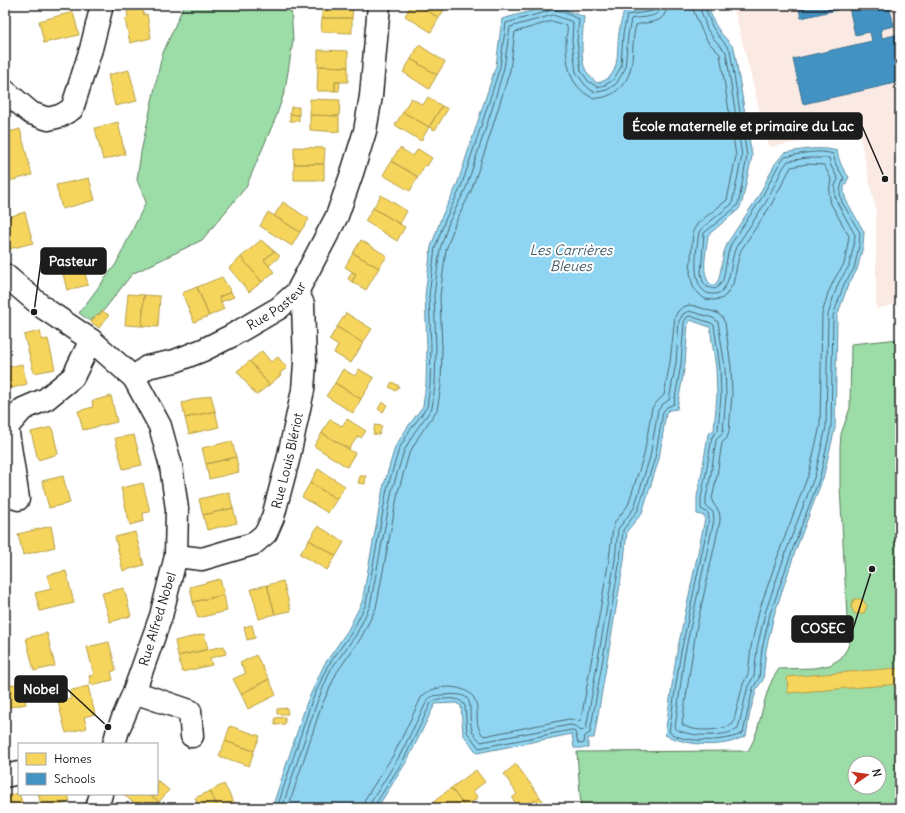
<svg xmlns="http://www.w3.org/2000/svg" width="905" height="813" font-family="Delius,sans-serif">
	<rect width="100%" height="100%" fill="#fff"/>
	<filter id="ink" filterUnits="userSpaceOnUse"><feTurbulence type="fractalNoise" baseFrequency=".025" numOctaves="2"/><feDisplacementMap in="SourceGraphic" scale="8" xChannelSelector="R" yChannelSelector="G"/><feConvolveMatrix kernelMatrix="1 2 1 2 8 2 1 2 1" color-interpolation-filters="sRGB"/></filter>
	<g filter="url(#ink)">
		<!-- built -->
		<path fill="#faeae3" d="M733,5H900V303L876,309V212L859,133L769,147Z"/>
		<!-- green -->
		<path fill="#9cdca6" stroke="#5c7c61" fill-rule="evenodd" d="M184,5H291L293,41L285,90L276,117L246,187L202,240L132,274L104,310L90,321L79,313L116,264L146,202L137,180L141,152L162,55Z
			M900,339V808H581L577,752L748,751C763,728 761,691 779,669L814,668L830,665L841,658L847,649L850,641L847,618L840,486V448L841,434L850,408L851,344ZM855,763H879V787H855Z"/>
		<!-- water -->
		<path fill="#8fd5f1" stroke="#618b9c" d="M553,5L584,17C583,30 579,59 586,71C589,76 593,80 597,83C622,78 616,52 619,33C620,25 622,18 624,11L664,5H707L715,24L720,32L734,48L752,156L742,202L739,209L708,235C707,250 700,272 710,284L715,285L719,279L724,252L728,242L758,197L775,164L784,153C801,150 819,146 837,151C839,161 842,169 849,177L844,187V193L846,200L864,232L863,246L857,270L848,285L837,316L835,428L823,478L795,552L774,615L766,650L763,680L757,688L750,712L746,736C739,739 732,742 726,743C706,747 682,743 665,735L676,657L705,519V516L697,514V497L702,472L708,434L714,430L717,395L716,368L710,327L690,320L688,323L685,364L677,409L669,410L666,413L659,459L642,513L627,531L624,561L594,738H588V748H574L572,734L477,753L463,734L461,706L456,703L435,704L407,761L377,808H272L307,702L324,665L348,630L362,602L383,488L395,447L407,428L423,406L426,384L427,347L425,296L431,247L441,218L457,185L496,66L502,19Z"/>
		<!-- homes -->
		<path fill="#f6d55c" stroke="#b59e49" d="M322,5H353L352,18H322Z
			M411,5H418L439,18L431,32L405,16Z
			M418,5H447L439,18Z
			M142,7L144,15L147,14L151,38L130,43L125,19L128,18L127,11Z
			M73,12L79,35L44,43L39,21Z
			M322,18H352V33L321,32Z
			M419,45L445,62L437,75L411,59Z
			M318,50L348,51V67L318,66Z
			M411,59L437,75L429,89L403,72Z
			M318,66L348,67V82H335V91H317Z
			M129,70L137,101L115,106L108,75Z
			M335,82H340L339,91H335Z
			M428,97L442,106L429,127L403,112L411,98L423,105Z
			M310,99L340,100L339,116L310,115Z
			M442,106L448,109L435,130L429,127Z
			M291,107H299V115L290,114Z
			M403,112L429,127L421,141L395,125Z
			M290,114L299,115V121H290Z
			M310,115L339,116V132L310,130Z
			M118,122L125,154L103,160L95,128Z
			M20,129L32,175L9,181L5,162V133Z
			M294,147L325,148L324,164H294Z
			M400,148L413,156L418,149L432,158L427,166L425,165L418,177L391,161Z
			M391,161L418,177L410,191L383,175Z
			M294,164H324V180H294Z
			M89,178L95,200L62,209L56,185Z
			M381,195L407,211L400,224L373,208Z
			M283,202L309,219L300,232L274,216Z
			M373,208L405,227L397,241L365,221Z
			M25,212L33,243L9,249L5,232V218Z
			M268,212L300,232L292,246L260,226Z
			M261,240L274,251L264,260L274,272L262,282L241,257Z
			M361,240L387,256L379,268L353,253Z
			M79,249L88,285L67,290L61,266L57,267L54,255Z
			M274,251L280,256L269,266L264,260Z
			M353,253L379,268L366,290L352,282L356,274L345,267Z
			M241,257L262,282L249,292L229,268Z
			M352,272L356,274L352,282L348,279Z
			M222,277L231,292L219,297L224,309L209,316L197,287Z
			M197,287L209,316L194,322L182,293Z
			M231,292L234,297L221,302L219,297Z
			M128,294L144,295L142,326L125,325Z
			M144,295L160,296L158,327L142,326Z
			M102,311L109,315L99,328L91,322L97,314L99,315Z
			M346,313L372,329L363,343L337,327Z
			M337,327L363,343L351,363L334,353L338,346L329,340Z
			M40,331L42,340L48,339L55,369L34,373L24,335Z
			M262,351L271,362L278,357L287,368L280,373L281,375L269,385L250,361Z
			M250,361L269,385L256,395L237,371Z
			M22,364L27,384L5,390V368Z
			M343,369L355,376L359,369L374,378L361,399L335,383Z
			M392,382L399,386L396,391L389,387Z
			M335,383L361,399L353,413L326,396Z
			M211,395L215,411L185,418L182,403Z
			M111,396L117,422L83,430L78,411L93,407L92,401Z
			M382,402L387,405L383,412L378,409Z
			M215,411L219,427L189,434L185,418Z
			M330,419L342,426L347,419L366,431L361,438L358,436L349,449L322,433Z
			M375,425L382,426L379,435L373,434Z
			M52,427L58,454L38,460L31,432Z
			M322,433L355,453L347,467L314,446Z
			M134,435L142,465L123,469L115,438Z
			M232,441L236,457L206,464L202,448Z
			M236,457L239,472L209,479L206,464Z
			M318,469L345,486L337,499L310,483Z
			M63,476L70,503L49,508L42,481Z
			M360,476H366L365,484L358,483Z
			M143,483L150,512L143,513L144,521L130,525L121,488Z
			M310,483L337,499L328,513L302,497Z
			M229,492L233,508L203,515L199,499Z
			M233,508L237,523L207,530L203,515Z
			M51,526L55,547L23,555L18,534Z
			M318,526L344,542L336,556L309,540Z
			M135,532L144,565L123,571L115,537Z
			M309,540L336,556L327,570L300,554Z
			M66,571L74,603L40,611L35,593L51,589L47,575Z
			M220,579L224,595L193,602L190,587Z
			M283,581L291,611L275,614L267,585Z
			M267,585L275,614L259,619L251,589Z
			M124,588L131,616L110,622L102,593Z
			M224,595L227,611L198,618L193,602Z
			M854,599H862L867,606L864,613L855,614L851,607Z
			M252,625L255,638L247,640L244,627Z
			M47,633L55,666L34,671L26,638Z
			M204,634L208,649L178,656L175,641Z
			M109,642L116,670L111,672L113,680L91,685L89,676L94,675L87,647Z
			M224,646L226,654L210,658L212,665L182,672L178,656Z
			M256,655L269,679L241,694L233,679L246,673L240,663Z
			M898,668L900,684L788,693L787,677Z
			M269,679L276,695L248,709L241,694Z
			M21,683L26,704L5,708V686Z
			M88,686L95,714L84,717L87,728L66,733L58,702L71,699L69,691Z
			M287,708L288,714H277V709Z
			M285,717V724L275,725V718Z
			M230,726L260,736L254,751L225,741Z
			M225,741L254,751L249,766L219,756Z
			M516,764L540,797L525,808H519L512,798L517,794L504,774Z
			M476,770L485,782L473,791L478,798L465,807L451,788Z
			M157,780L169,790L159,802L149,794H157Z
			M224,784L237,808H218L210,791Z
			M451,788L465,807L426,808Z
			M210,791L218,808H200L195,798Z
			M19,793L24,808H5V796Z
			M38,794H68L70,802L50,808H42Z
			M125,794H149L159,802L154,808H140L124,795Z
			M540,797L549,808H525Z"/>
		<!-- schools -->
		<path fill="#4393c3" stroke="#376f91" d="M798,5H889L894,26L881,29L882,38L900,34V82L803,104L793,59L872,41L870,32L855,35L849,7L801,18Z"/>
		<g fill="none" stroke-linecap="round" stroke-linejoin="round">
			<!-- shore -->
			<path stroke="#4a6671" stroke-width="1" d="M277,808L311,703L327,667L352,632L366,604L387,489L399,449L410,430L427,407L430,385L431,347L429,296L435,248L445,220L461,187L487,108L500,67L506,23L549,11L553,8L579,19L577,41L581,71L588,81L597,87L605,85L613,80L621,67L623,34L627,15L653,11L655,8L656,5
				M282,808L316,705L331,669L356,635L370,606L392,490L404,451L414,433L432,408L435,385L436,347L434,296L440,249L449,222L466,188L492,109L504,68L510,27L553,15L573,22L572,41L576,72L585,85L592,91L598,92L607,90L616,84L625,69L628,35L631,19C641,16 660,20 661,5
				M288,808L321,707L337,672L361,638L376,608L398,492L409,454L419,436L437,410L441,386L442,348L440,296L446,250L455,224L471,191L487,145L510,70L515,32L552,21L567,26C568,31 566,36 566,41C566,51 567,65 571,75C574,84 585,96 594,98C601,99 609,96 615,92C639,74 629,50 636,25C649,21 666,25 667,5
				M363,808L365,799L394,754L421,698C430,684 465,683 474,698C481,710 472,725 484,736L569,719L579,721L581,720L609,559L613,528L615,522L628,505L644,455L652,408L656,403L664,395L670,362L675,317L678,311L683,307L689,305L695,306L717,313L722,317L725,323L731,367L732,394L729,432L727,438L722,443L717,475L712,499C713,508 721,507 720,521L696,630L682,724C691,733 722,731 733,724L743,684L748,674L751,647L759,611L781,547L809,473L820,426L822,314L828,293L835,278L844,264L846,255L849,236L831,204L829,193L831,179L824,165L807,164L791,167L771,205L741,250L739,256L733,284L726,295L721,299L714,300L705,299L700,295L693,287L690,273L693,231L698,223L727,200L736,156L720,54L708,42L702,31L694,12L693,5
				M369,808L371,802L399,757L427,701C431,695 437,695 444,695C480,691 466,707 472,730C473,734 478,739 481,742L570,725L575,726L581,731L586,729L615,560L618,529L634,508L650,457L658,410L663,404L669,400L676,363L679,321L683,314L689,311L713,318L718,322L725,367L726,395L723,431L721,435L716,440L711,474L706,498V506L713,512L714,520L690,629L684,658L675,728C687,738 725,737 738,729L748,686L754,676L757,648L765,613L787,549L815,475L826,427L828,315L834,295L839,282L849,266L854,245L855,235L838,204L835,196V186L838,179L831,166L829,158H807L788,161L783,168L766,202L736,247C730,261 732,279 722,291C719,294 715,294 710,294C689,289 697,247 699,232L702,228L732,204L742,156L726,52L713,38L707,29L699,5
				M374,808L375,805L404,759L431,703L434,701C444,699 459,695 465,706L467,732L479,748L571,730L575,732L578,743L582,744L584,743L585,736L590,733L620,560L623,530L638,510L655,458L663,412L667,407L674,404L681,364L684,322L687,317L690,316L711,323L714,325L720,368L721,395L718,430L712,437L706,473L701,498V509L708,513L709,519L680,657L669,732C683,744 728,742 743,733L753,688L759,678L762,649L770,614L792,551L820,477L831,427L833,316L844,284L854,269L859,246L860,233L842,202L840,194L841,186L844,178L836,165L833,154C819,149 800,154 785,157L778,166L761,199L731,244L728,253L723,280L718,287L715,289L707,287L703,282L701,273L704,233L736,207L739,201L747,156L730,50L717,34L712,26L704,5"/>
			<defs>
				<g id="minor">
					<path d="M5,91L31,113L48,119L60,116L72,109L91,49L102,5"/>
					<path d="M5,275L45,309L91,340L134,378L160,426L171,466L177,509L176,556L161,616L134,692L118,730L114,744"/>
					<path id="s1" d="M134,378L147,367L175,361L203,350L231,336L279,308L297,292L337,216L352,173L365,131L371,96L379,5"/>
					<path d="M18,499L7,427L23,409L46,399L73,377L91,340"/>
					<path id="s2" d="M176,556L202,559L253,544L266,533L273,517L288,460L303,390L305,363L303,304L297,292"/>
					<path d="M134,692L190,711L192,736"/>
					<path d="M5,776L19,773"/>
					<path d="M97,808L101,794"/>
				</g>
			</defs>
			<!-- minor casing -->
			<use href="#minor" stroke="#1c1c1c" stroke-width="25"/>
			<!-- minor -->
			<use href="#minor" stroke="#fff" stroke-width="22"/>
		</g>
	</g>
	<g text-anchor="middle" stroke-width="4" stroke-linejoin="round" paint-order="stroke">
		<!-- street labels -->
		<g font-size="13" fill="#1c1c1c" stroke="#fff">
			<text dy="5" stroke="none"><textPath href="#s1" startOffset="162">Rue Pasteur</textPath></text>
			<text dy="5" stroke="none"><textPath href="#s2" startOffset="172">Rue Louis Blériot</textPath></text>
			<text transform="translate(157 619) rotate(-73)" y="5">Rue Alfred Nobel</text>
		</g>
		<!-- water labels -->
		<g font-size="14" font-style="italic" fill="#445d67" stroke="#fff">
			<text x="571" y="255">Les Carrières<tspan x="571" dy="16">Bleues</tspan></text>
		</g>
	</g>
	<!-- callouts -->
	<path fill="none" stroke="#1c1c1c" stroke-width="1.5" d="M885 179L862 126M34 312L41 261M872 569L853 629M108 727L67 689"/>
	<g fill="#1c1c1c" stroke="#fff" stroke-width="1.5">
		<circle cx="885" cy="179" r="4"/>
		<circle cx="34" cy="312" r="4"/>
		<circle cx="872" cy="569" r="4"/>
		<circle cx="108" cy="727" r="4"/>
	</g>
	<g fill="#1c1c1c" stroke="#1c1c1c" stroke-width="1.5">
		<rect x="624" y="113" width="238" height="26" rx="4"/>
		<rect x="41" y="248" width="65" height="26" rx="4"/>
		<rect x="792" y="616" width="61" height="26" rx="4"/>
		<rect x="15" y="676" width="52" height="26" rx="4"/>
	</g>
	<g font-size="14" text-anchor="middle" font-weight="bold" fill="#fff">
		<text x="743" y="131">École maternelle et primaire du Lac</text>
		<text x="73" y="266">Pasteur</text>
		<text x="823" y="633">COSEC</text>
		<text x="41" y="694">Nobel</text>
	</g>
	<!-- margin -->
	<rect width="905" height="813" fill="none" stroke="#fff" stroke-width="20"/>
	<rect x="10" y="10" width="885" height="793" fill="none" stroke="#1c1c1c" stroke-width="1.5" filter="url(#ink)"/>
	<!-- legend -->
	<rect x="18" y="743" width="140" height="52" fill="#ffffff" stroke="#a4a4a4"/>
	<rect x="26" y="753" width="20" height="12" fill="#f6d55c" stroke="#a4a4a4"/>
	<text x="54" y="763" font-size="12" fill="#1c1c1c">Homes</text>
	<rect x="26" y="773" width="20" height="12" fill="#4393c3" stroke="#a4a4a4"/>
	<text x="54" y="783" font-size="12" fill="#1c1c1c">Schools</text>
	<!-- north arrow -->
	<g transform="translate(867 775) rotate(77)"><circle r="19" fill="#ffffff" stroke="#a4a4a4"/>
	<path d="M0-3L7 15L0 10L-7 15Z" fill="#c8321e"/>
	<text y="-6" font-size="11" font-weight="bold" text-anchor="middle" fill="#1c1c1c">N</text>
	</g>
</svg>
